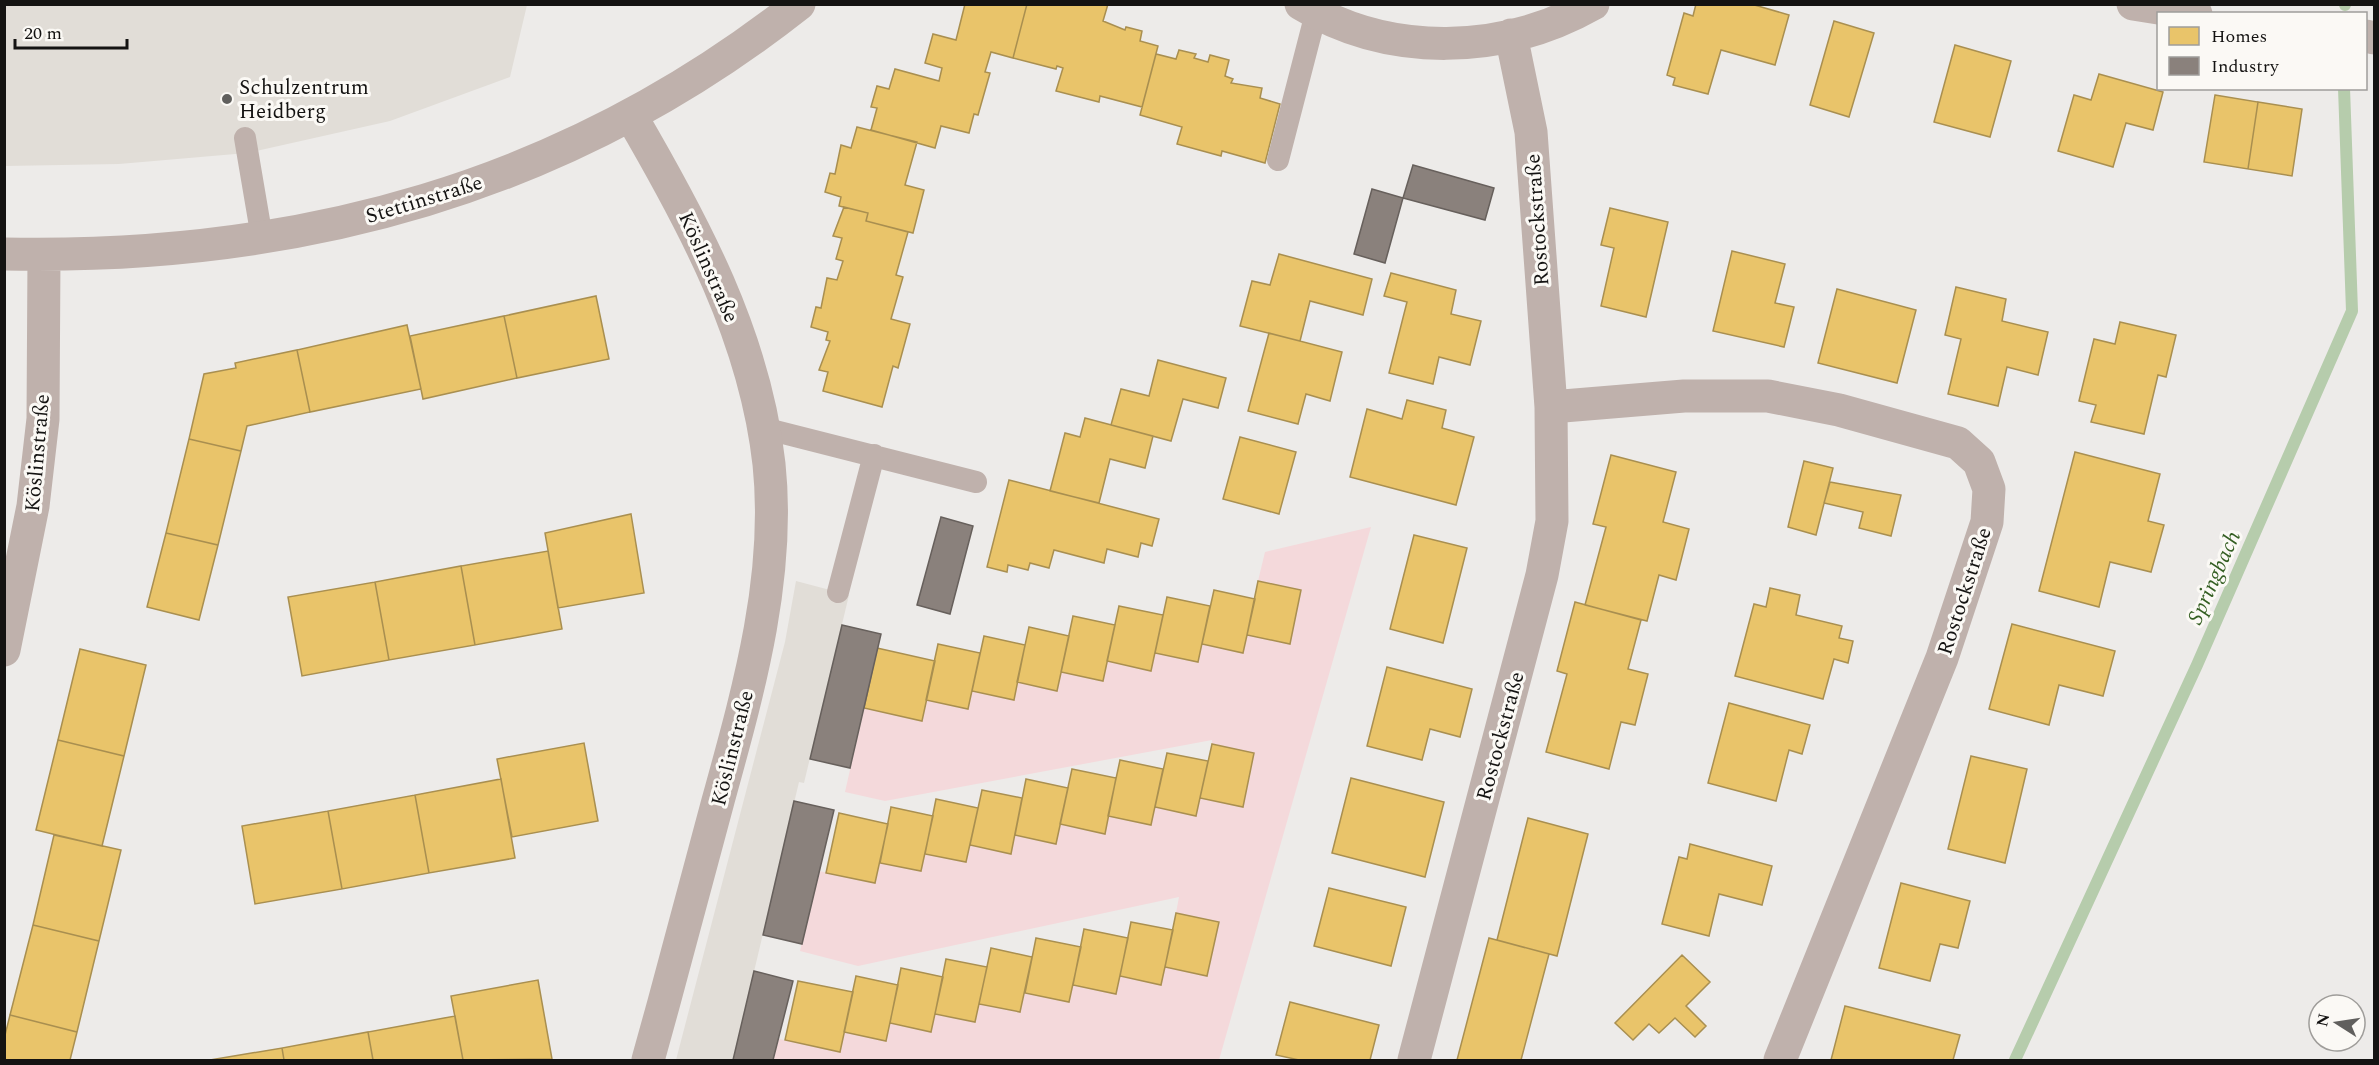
<svg xmlns="http://www.w3.org/2000/svg" width="2379" height="1065" font-family="Spectral,serif">
	<rect width="100%" height="100%" fill="#edebe9"/>
	<!-- built -->
	<path fill="#e1ddd7" d="M4,5H527L510,77L390,121L247,153L119,164L5,166Z
		M796,581L849,595L804,783L799,782L733,1060H676L785,642Z"/>
	<!-- green -->
	<path fill="#f4d9db" d="M1371,527L1219,1060H773L779,1039L840,1052L844,1032L890,1023L931,1031L935,1014L975,1022L979,1004L1020,1012L1025,993L1069,1002L1073,985L1116,994L1120,976L1161,985L1165,967L1207,975L1219,922L1176,913L1179,897L858,966L800,951L819,871L875,883L880,863L921,871L925,854L966,862L970,845L1010,854L1015,835L1056,844L1060,824L1104,833L1108,816L1151,825L1155,807L1196,816L1200,798L1253,753L1212,744V740L885,801L845,792L864,708L922,721L926,700L968,709L972,691L1013,700L1017,682L1057,691L1061,672L1103,681L1107,661L1151,670L1155,653L1198,662L1202,644L1243,653L1247,635L1290,644L1301,591L1258,581L1265,552Z"/>
	<!-- homes -->
	<path fill="#e9c46a" stroke="#a98f50" stroke-width="1.5" d="M965,4H1027L1013,58L991,52L985,72L990,73L978,115L974,114L969,133L941,126L935,148L871,130L877,108L871,107L877,86L889,89L895,69L939,81L942,68L925,63L933,34L956,40Z
		M1027,4H1108L1103,21L1125,30L1126,27L1142,31L1140,41L1158,46L1142,107L1100,96L1099,102L1056,91L1063,68L1057,66L1056,69L1013,58Z
		M1696,4H1751L1789,15L1775,65L1721,50L1708,94L1673,85L1675,78L1667,75L1684,13L1693,16Z
		M1834,21L1874,33L1849,117L1810,105Z
		M1955,45L2011,61L1990,137L1934,122Z
		M1179,50L1196,54L1194,58L1208,62L1210,55L1229,60L1225,76L1233,79L1231,83L1262,88L1260,98L1280,104L1265,163L1222,151L1221,156L1177,144L1182,127L1140,115L1156,54L1176,59Z
		M2099,74L2163,92L2153,130L2126,123L2113,167L2058,151L2074,95L2091,100Z
		M2215,95L2258,102L2248,169L2204,162Z
		M2258,102L2302,109L2292,176L2248,169Z
		M857,127L917,142L905,185L924,190L913,233L866,221L868,213L839,206L841,197L825,192L830,173L835,174L841,145L851,148Z
		M844,207L868,213L866,221L908,232L896,275L903,277L891,319L910,324L898,368L893,366L882,407L823,391L828,372L819,370L830,341L826,340L828,332L811,327L816,307L821,308L827,278L837,280L843,261L836,259L842,238L833,236Z
		M1610,208L1668,222L1646,317L1601,306L1614,248L1601,245Z
		M1732,251L1785,264L1775,303L1794,307L1784,347L1713,331Z
		M1279,254L1372,279L1363,315L1310,301L1300,341L1240,326L1252,281L1270,285Z
		M1391,273L1456,290L1451,314L1481,321L1470,365L1439,357L1433,384L1389,373L1407,302L1384,296Z
		M1956,287L2006,299L2002,321L2048,332L2038,375L2007,367L1998,406L1948,394L1961,339L1945,335Z
		M1837,289L1916,310L1897,383L1818,363Z
		M596,296L609,359L517,378L504,316Z
		M504,316L517,378L423,399L410,336Z
		M2120,322L2176,335L2166,377L2158,375L2144,434L2091,422L2096,405L2079,401L2094,339L2115,344Z
		M407,325L421,389L310,412L297,350Z
		M1269,333L1342,352L1330,401L1306,394L1298,424L1248,411Z
		M297,350L310,412L247,426L241,451L189,439L204,374L236,368L235,363Z
		M1158,360L1226,378L1218,408L1183,399L1171,441L1111,425L1121,389L1149,396Z
		M1407,400L1446,410L1442,428L1474,437L1456,505L1350,477L1367,409L1402,419Z
		M1085,418L1153,436L1145,468L1110,459L1099,503L1050,491L1065,433L1080,437Z
		M1240,437L1296,452L1279,514L1223,499Z
		M189,439L241,451L218,545L166,533Z
		M2075,452L2160,474L2148,521L2164,525L2151,572L2110,562L2099,607L2039,591Z
		M1611,455L1676,472L1663,522L1689,529L1676,580L1659,575L1647,621L1585,605L1606,527L1593,524Z
		M1804,461L1833,468L1816,535L1788,527Z
		M1009,480L1159,519L1152,546L1141,543L1138,557L1107,549L1104,563L1054,550L1049,568L1030,563L1028,570L1008,565L1007,572L987,567Z
		M1830,482L1901,495L1891,536L1859,528L1863,512L1824,503Z
		M631,514L644,593L558,608L545,533Z
		M166,533L218,545L199,620L147,607Z
		M1414,535L1467,548L1443,643L1390,629Z
		M548,551L562,629L475,645L461,566Z
		M461,566L475,645L389,660L375,582Z
		M1258,581L1301,590L1290,644L1247,635Z
		M375,582L389,660L302,676L288,597Z
		M1770,588L1800,595L1796,615L1842,626L1839,638L1853,641L1848,663L1834,659L1823,699L1735,676L1754,604L1766,607Z
		M1214,590L1255,599L1243,653L1202,644Z
		M1167,597L1210,606L1198,662L1155,653Z
		M1575,602L1641,620L1628,669L1648,674L1635,725L1621,722L1609,769L1546,752L1567,674L1557,671Z
		M1119,606L1163,615L1151,671L1107,661Z
		M1073,616L1115,625L1103,681L1061,672Z
		M2012,624L2115,651L2103,696L2059,685L2049,725L1989,709Z
		M1029,627L1069,636L1057,691L1017,682Z
		M984,636L1025,645L1014,700L972,691Z
		M938,644L980,653L968,709L926,700Z
		M877,648L935,661L922,721L864,708Z
		M80,649L146,665L124,756L58,740Z
		M1387,667L1472,689L1460,737L1430,729L1422,760L1367,746Z
		M1729,703L1810,725L1802,754L1789,750L1776,801L1708,783Z
		M58,740L124,756L102,846L36,830Z
		M584,743L598,821L512,837L497,759Z
		M1212,744L1254,753L1243,807L1200,798Z
		M1167,753L1208,761L1196,816L1155,807Z
		M1971,756L2027,769L2005,863L1948,849Z
		M1120,760L1163,769L1151,825L1108,816Z
		M1072,769L1116,778L1105,834L1060,824Z
		M1351,778L1444,802L1425,877L1332,853Z
		M501,779L515,858L429,873L415,795Z
		M1026,779L1068,788L1056,844L1015,835Z
		M982,790L1022,798L1011,854L970,845Z
		M415,795L429,873L342,889L328,811Z
		M936,799L978,808L966,862L925,854Z
		M891,807L933,816L921,871L880,863Z
		M328,811L342,889L255,904L242,826Z
		M839,813L888,824L875,883L826,873Z
		M1528,818L1588,834L1557,956L1497,940Z
		M54,835L121,850L99,941L33,925Z
		M1690,844L1772,866L1762,905L1719,894L1709,936L1662,924L1679,857L1687,859Z
		M1901,883L1970,901L1958,948L1940,944L1930,981L1879,968Z
		M1329,888L1406,907L1391,966L1314,946Z
		M1176,913L1219,922L1207,976L1165,967Z
		M1131,922L1173,930L1161,985L1120,976Z
		M33,925L99,941L77,1032L10,1015Z
		M1084,929L1128,938L1116,994L1073,985Z
		M1036,938L1081,947L1069,1002L1025,993Z
		M1489,938L1549,954L1521,1060H1457Z
		M991,948L1032,957L1020,1012L979,1004Z
		M1682,955L1710,982L1686,1006L1706,1026L1695,1037L1675,1018L1659,1033L1649,1024L1633,1040L1615,1023Z
		M946,959L987,967L975,1022L935,1014Z
		M901,968L943,977L931,1032L890,1023Z
		M856,976L898,985L886,1041L844,1032Z
		M538,980L552,1059L463,1060L451,996Z
		M798,981L853,992L840,1052L785,1040Z
		M1290,1002L1379,1025L1370,1060H1299L1276,1055Z
		M1845,1006L1960,1035L1953,1060H1831Z
		M10,1015L77,1032L70,1060H4V1039Z
		M455,1016L463,1060H373L368,1032Z
		M368,1032L373,1060H284L282,1048Z
		M282,1048L284,1060H210Z"/>
	<!-- industry -->
	<path fill="#8a817c" stroke="#67605c" stroke-width="1.5" d="M1413,165L1494,188L1485,220L1403,198Z
		M1372,189L1403,198L1385,263L1354,254Z
		M941,517L973,526L950,614L917,605Z
		M842,625L881,634L850,768L810,759Z
		M794,801L834,810L802,944L763,935Z
		M754,971L793,981L773,1060H733Z"/>
	<g fill="none" stroke-linecap="round" stroke-linejoin="round">
		<!-- stream -->
		<path stroke="#b6ccac" stroke-width="12" d="M2345,5V4
			M2015,1060L2197,665L2352,311L2344,88"/>
		<!-- service -->
		<path stroke="#bfb1ac" stroke-width="22" d="M245,138L262,238
			M1278,160L1316,13
			M763,428L976,482
			M838,592L874,455"/>
		<!-- minor -->
		<path stroke="#bfb1ac" stroke-width="33" d="M1301,4C1389,58 1503,55 1593,4
			M2133,4L2196,14
			M1511,35L1531,132L1551,407L1684,396H1768L1839,410L1958,443L1979,462L1989,489L1987,522L1942,658L1780,1060
			M2366,36L2374,38
			M631,116C694,224 755,337 769,464C781,578 748,692 718,801C695,888 672,974 648,1060
			M4,254C299,260 566,188 799,4
			M4,650L33,506L43,419L44,255
			M1414,1060L1542,575L1552,521L1551,407"/>
	</g>
	<!-- markers -->
	<circle fill="#605f5d" stroke="#fbf9f5" stroke-width="2" cx="227" cy="99" r="6"/>
	<g text-anchor="middle" stroke-width="6" stroke-linejoin="round" paint-order="stroke">
		<!-- poi labels -->
		<g font-size="21" fill="#141312" stroke="#fbf9f5" text-anchor="start">
			<text x="239" y="94">Schulzentrum<tspan x="239" dy="24">Heidberg</tspan></text>
		</g>
		<!-- street labels -->
		<g font-size="21" fill="#141312" stroke="#fbf9f5">
			<text transform="translate(424 199) rotate(-17)" y="7">Stettinstraße</text>
			<text transform="translate(1537 220) rotate(-94)" y="7">Rostockstraße</text>
			<text transform="translate(709 267) rotate(66)" y="7">Köslinstraße</text>
			<text transform="translate(37 453) rotate(-85)" y="7">Köslinstraße</text>
			<text transform="translate(1964 591) rotate(-72)" y="7">Rostockstraße</text>
			<text transform="translate(1500 736) rotate(-75)" y="7">Rostockstraße</text>
			<text transform="translate(732 748) rotate(-76)" y="7">Köslinstraße</text>
		</g>
		<!-- water labels -->
		<g font-size="22" font-style="italic" fill="#355f23" stroke="#fbf9f5">
			<text transform="translate(2213 577) rotate(-66)" y="8">Springbach</text>
		</g>
	</g>
	<!-- border -->
	<rect width="2379" height="1065" fill="none" stroke="#141312" stroke-width="12"/>
	<!-- legend -->
	<rect x="2157" y="12" width="210" height="78" fill="#fbf9f5" stroke="#9f9d9a" stroke-width="1.5"/>
	<rect x="2169" y="27" width="30" height="18" fill="#e9c46a" stroke="#9f9d9a" stroke-width="1.5"/>
	<text x="2211" y="42" font-size="18" fill="#141312">Homes</text>
	<rect x="2169" y="57" width="30" height="18" fill="#8a817c" stroke="#9f9d9a" stroke-width="1.5"/>
	<text x="2211" y="72" font-size="18" fill="#141312">Industry</text>
	<!-- north arrow -->
	<g transform="translate(2337 1023) rotate(282)"><circle r="28" fill="#fbf9f5" stroke="#9f9d9a" stroke-width="1.5"/>
	<path d="M0-4.5L10 22L0 15L-10 22Z" fill="#605f5d"/>
	<text y="-9" font-size="16" font-weight="bold" text-anchor="middle" fill="#141312">N</text>
	</g>
	<!-- scale -->
	<path d="M15 39v9h112v-9" fill="none" stroke="#141312" stroke-width="3"/>
	<text x="24" y="39" font-size="18" fill="#141312" stroke="#fbf9f5" stroke-width="4.5" paint-order="stroke">20 m</text>
</svg>
